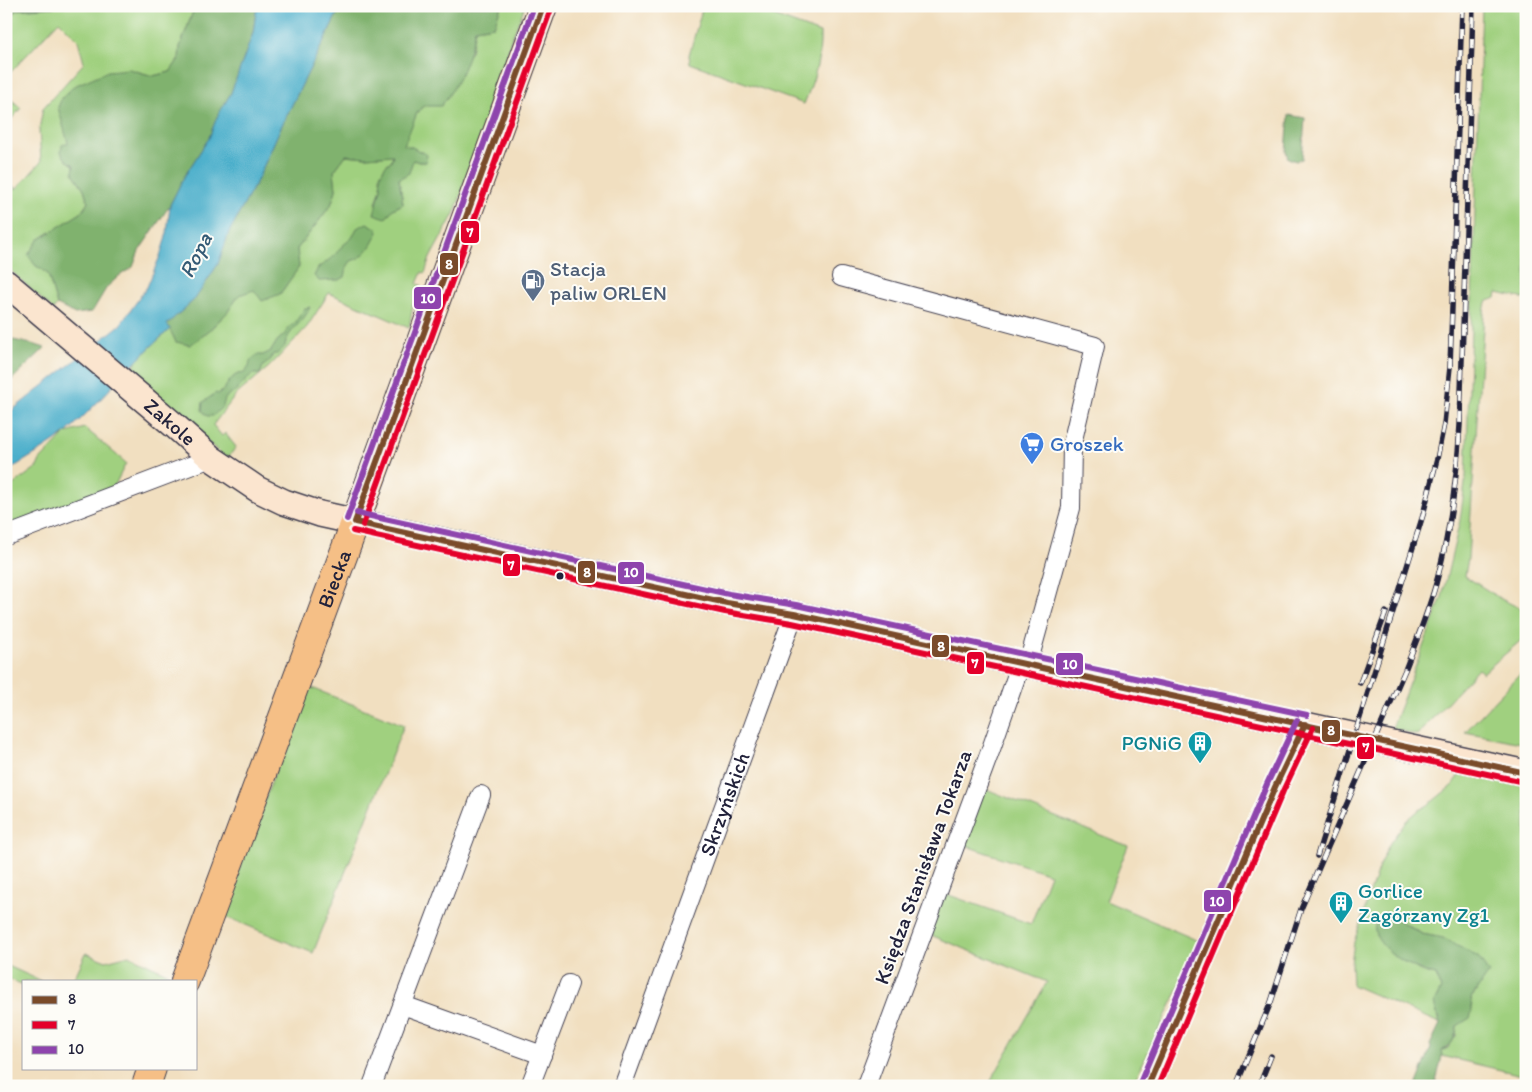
<svg xmlns="http://www.w3.org/2000/svg" width="1532" height="1092" font-family="Itim,sans-serif">
	<rect width="100%" height="100%" fill="#fdfcf7"/>
	<filter id="ink" filterUnits="userSpaceOnUse"><feTurbulence type="fractalNoise" baseFrequency=".02" numOctaves="2"/><feDisplacementMap in="SourceGraphic" scale="10" xChannelSelector="R" yChannelSelector="G"/><feConvolveMatrix kernelMatrix="1 2 1 2 8 2 1 2 1" color-interpolation-filters="sRGB"/></filter>
	<filter id="wash" filterUnits="userSpaceOnUse"><feTurbulence type="fractalNoise" baseFrequency=".0096" numOctaves="4" result="noise"/><feDisplacementMap in="SourceGraphic" scale="20" xChannelSelector="R" yChannelSelector="G"/><feGaussianBlur stdDeviation="1.12" result="paint"/><feColorMatrix in="noise" values="0 0 0 0 0 0 0 0 0 0 0 0 0 0 0 0 0 1.4 0 .05"/><feComposite in="paint" operator="in"/></filter>
	<g filter="url(#wash)">
		<rect width="100%" height="100%" fill="#f1dfc0"/>
		<!-- green -->
		<path fill="#a0d07f" stroke="#61795d" d="M69,6H195L180,47L179,59L170,72L153,76L129,69L58,107L69,143L66,160L74,165L73,173L84,189L88,202L81,213L38,240L35,265L48,274L57,305L53,310L6,266V180L16,189L41,162L39,130L43,108L84,63L78,40L59,21L6,77V23L17,10Z
			M501,6H525L510,43L496,100L454,214L430,258L425,273L422,272L417,284L421,285L413,305L409,328L329,293L307,327L270,366L236,395L213,425L222,436L225,433L236,447L227,459L131,375L137,360L170,329L176,342L204,335L227,313L239,295L254,289L280,294L299,267L297,249L331,205L336,190L334,171L346,155L366,157L393,155L391,161L385,166L380,175L381,188L376,203L393,209L403,204L399,179L413,160L419,162H426L403,145L417,113L471,52L475,29L494,26Z
			M703,6H747L820,33C821,59 814,80 804,104L690,63L689,55Z
			M1482,6H1526V299L1497,293L1496,298L1486,302L1484,313L1468,558L1465,576L1501,599L1526,611V636L1483,673L1478,669L1417,735L1392,728L1442,597L1460,520L1466,476Z
			M6,95L21,108L6,125Z
			M85,428L126,463L113,489L6,529V490L37,467L40,460L66,433Z
			M1526,668V744L1465,732L1524,670Z
			M307,686L404,725L313,953L222,915Z
			M1467,770L1526,781V1076L1442,1056L1441,1051L1448,1048L1456,1036L1457,1026L1472,1010L1471,998L1477,991L1443,938L1422,934L1405,923L1391,953L1422,972L1436,975L1441,989L1434,1003L1439,1023L1352,985L1351,964L1354,942L1380,863L1390,843L1405,822L1419,810L1428,805L1454,784L1458,776Z
			M981,787L1128,846L1106,901L1201,942L1132,1086H988L1047,982L928,934L943,893L1031,924L1050,874L960,844Z
			M86,953L106,961L129,955L169,974L166,981H73Z
			M6,965L41,981H24V985L6,978Z"/>
		<!-- forest -->
		<path fill="#80b26e" stroke="#516a54" d="M6,6H69L17,9L6,23Z
			M195,6H260L256,12L253,33L241,66L231,93L217,117L209,138L184,177L170,205L139,251L133,267L119,276L107,287L92,312L75,314L57,305L48,274L35,265L28,255L38,240L81,213L88,202L84,189L73,173L74,165L66,160L61,152L62,145L68,143L58,107L62,98L74,86L108,71L129,69L153,76L170,72L179,59L180,47Z
			M341,6H501L494,26L475,29C470,58 459,83 441,106H423L417,113L404,145L412,147L427,155L426,162H419L413,160L409,173L399,179L403,204L393,209L386,218L374,214L381,188L380,175L385,166L391,161L393,155L366,157L346,155L334,171L336,190L331,205L297,249L299,267L280,294L262,301L254,290L239,295L227,313L204,335L190,345L176,342L167,324L195,299L218,264L229,232L258,179L280,129Z
			M1289,115L1305,118L1302,159L1296,161L1288,158L1286,151Z
			M367,223L376,228L378,232C371,246 366,257 351,261L347,267L345,277L339,280L319,281L314,276L318,268L334,256L342,246L352,238L357,228Z
			M310,307C305,322 286,331 285,346L277,354H273L270,361L263,366L260,374H252L235,392L229,394L225,399L223,406L213,416H207L202,410L203,402L216,393L219,394C229,386 230,373 244,373L249,367L250,361L257,355H263L271,351L277,341L285,334L288,328L295,323L304,309Z
			M6,338C19,342 32,343 45,348L6,385Z
			M1386,913L1422,934L1443,938L1478,957L1489,973L1471,998L1472,1010L1470,1018L1457,1026C1456,1037 1452,1046 1441,1051L1442,1056L1435,1086H1416L1431,1048L1430,1045L1440,1024L1434,1003L1441,989L1436,975C1417,971 1381,953 1375,932C1374,929 1375,924 1376,920Z"/>
		<!-- water -->
		<path fill="#4cafcb" stroke="#376883" d="M260,6H341L280,129L258,179L229,232L218,264L195,299L167,324L170,329C133,361 103,400 67,432C49,447 26,459 6,472V415L120,325L147,287L160,256L167,233L170,205L184,177L209,138L217,117L231,93L253,33L256,12Z"/>
	</g>
	<g filter="url(#ink)">
		<g fill="none" stroke-linecap="round" stroke-linejoin="round">
			<defs>
				<g id="street">
					<path d="M841,277L1095,346L1072,444L1071,508L1028,664"/>
					<path d="M6,536L211,458"/>
					<path d="M403,1005L542,1055"/>
					<path d="M372,1086L481,795"/>
					<path d="M530,1086L569,984"/>
					<path id="s1" d="M622,1086L794,614"/>
					<path d="M866,1086L991,749L1021,663"/>
					<path d="M1148,1086L1275,787L1305,724"/>
				</g>
				<g id="secondary">
					<path id="s2" d="M6,283L175,426L211,458L257,489L284,502L320,514L727,603L794,614L1526,773"/>
				</g>
				<g id="primary">
					<path id="s3" d="M185,981L344,553L543,6"/>
					<path d="M146,1086L152,1068"/>
				</g>
			</defs>
			<!-- street casing -->
			<use href="#street" stroke="#413e4f" stroke-width="20"/>
			<!-- secondary casing -->
			<use href="#secondary" stroke="#413e4f" stroke-width="28"/>
			<!-- primary casing -->
			<use href="#primary" stroke="#413e4f" stroke-width="30"/>
			<!-- street -->
			<use href="#street" stroke="#fff" stroke-width="18"/>
			<!-- secondary -->
			<use href="#secondary" stroke="#fbe5cf" stroke-width="25"/>
			<!-- primary -->
			<use href="#primary" stroke="#f5bf86" stroke-width="28"/>
			<defs>
				<path id="rail" d="M1360,683L1386,612
					M1317,856L1423,515L1437,459L1444,424L1450,367L1462,6
					M1236,1086L1271,1002L1301,909L1405,670C1417,639 1430,608 1438,576C1451,526 1457,476 1460,425L1473,6
					M1259,1086L1271,1056"/>
			</defs>
			<!-- rail casing -->
			<use href="#rail" stroke="#22223b" stroke-width="5.5"/>
			<!-- rail -->
			<use href="#rail" stroke="#fdfcf7" stroke-width="4" stroke-dasharray="11" stroke-linecap="butt"/>
			<defs>
				<path id="bus-1" d="M355,522L727,603L794,614L1526,773
					M355,522L543,6
					M1148,1086L1275,787L1305,724"/>
				<path id="bus-2" d="M363,525L551,9
					M353,531L725,612L792,623L1524,782
					M1158,1086L1283,791L1313,728"/>
				<path id="bus-3" d="M357,513L729,594L796,605L1307,715
					M347,519L534,6
					M1140,1083L1267,784L1297,720"/>
			</defs>
			<!-- bus-1 casing -->
			<use href="#bus-1" stroke="#fdfcf7" stroke-width="10"/>
			<!-- bus-2 casing -->
			<use href="#bus-2" stroke="#fdfcf7" stroke-width="10"/>
			<!-- bus-3 casing -->
			<use href="#bus-3" stroke="#fdfcf7" stroke-width="10"/>
			<!-- bus-1 -->
			<use href="#bus-1" stroke="#7a4b2a" stroke-width="6"/>
			<!-- bus-2 -->
			<use href="#bus-2" stroke="#e4002b" stroke-width="6"/>
			<!-- bus-3 -->
			<use href="#bus-3" stroke="#8e44ad" stroke-width="6"/>
		</g>
	</g>
	<!-- icons -->
	<defs>
		<symbol id="fuel-pin" viewBox="-11 -11 22 30"><path d="M0 17L-7.5 6A9.5 9.5 0 1 1 7.5 6Z" fill="#5c6f8a" stroke="#fdfcf7"/><path d="M-5.5-6h7V0h2V4h1.3V-2.5L3-4.5l.8-.8L6-3V5H2.5V1h-1V6h-7ZM-4.2-4.7v3.2H.2V-4.7Z" fill="#fff"/></symbol>
		<symbol id="supermarket-pin" viewBox="-11 -11 22 30"><path d="M0 17L-7.5 6A9.5 9.5 0 1 1 7.5 6Z" fill="#3f7fe0" stroke="#fdfcf7"/><path d="M-6-5.5h2.5l.6 2H6L4.5 2H-2.5L-4.4-4H-6ZM-1.5 3.2a1.3 1.3 0 1 0 .1 0ZM3 3.2a1.3 1.3 0 1 0 .1 0Z" fill="#fff"/></symbol>
		<symbol id="building-pin" viewBox="-11 -11 22 30"><path d="M0 17L-7.5 6A9.5 9.5 0 1 1 7.5 6Z" fill="#0f9aa8" stroke="#fdfcf7"/><path d="M-4-6H4V6H1V3H-1V6H-4ZM-2.5-4.3h1.7v1.8h-1.7ZM.8-4.3h1.7v1.8H.8ZM-2.5-1h1.7V.8h-1.7ZM.8-1h1.7V.8H.8Z" fill="#fff"/></symbol>
	</defs>
	<g fill-rule="evenodd">
		<use href="#fuel-pin" x="519" y="267" width="28" height="38"/>
		<use href="#supermarket-pin" x="1018" y="430" width="28" height="38"/>
		<use href="#building-pin" x="1186" y="729" width="28" height="38"/>
		<use href="#building-pin" x="1327" y="889" width="28" height="38"/>
	</g>
	<!-- markers -->
	<circle fill="#22223b" stroke="#fdfcf7" stroke-width="2" cx="560" cy="576" r="4.5"/>
	<g text-anchor="middle" stroke-width="4" stroke-linejoin="round" paint-order="stroke">
		<!-- service labels -->
		<g font-size="21" fill="#4e5e75" stroke="#fdfcf7" text-anchor="start">
			<text x="550" y="276">Stacja<tspan x="550" dy="24">paliw ORLEN</tspan></text>
		</g>
		<!-- street labels -->
		<g font-size="21" fill="#22223b" stroke="#fdfcf7">
			<text dy="7" stroke="none"><textPath href="#s2" startOffset="215">Zakole</textPath></text>
			<text dy="7" stroke="none"><textPath href="#s3" startOffset="429">Biecka</textPath></text>
			<text dy="7" stroke="none"><textPath href="#s1" startOffset="300">Skrzyńskich</textPath></text>
			<text transform="translate(923 867) rotate(-70)" y="7">Księdza Stanisława Tokarza</text>
		</g>
		<!-- shop labels -->
		<g font-size="21" fill="#366cbe" stroke="#fdfcf7" text-anchor="start">
			<text x="1050" y="451">Groszek</text>
		</g>
		<!-- culture labels -->
		<g font-size="21" fill="#0d838f" stroke="#fdfcf7" text-anchor="end">
			<text x="1182" y="750">PGNiG</text>
			<text x="1358" y="898" text-anchor="start">Gorlice<tspan x="1358" dy="24">Zagórzany Zg1</tspan></text>
		</g>
		<!-- water labels -->
		<g font-size="22" font-style="italic" fill="#335a75" stroke="#fdfcf7">
			<text transform="translate(195 255) rotate(-63)" y="8">Ropa</text>
		</g>
	</g>
	<g stroke="#fdfcf7" stroke-width="2">
		<rect x="460" y="220" width="20" height="24" rx="5" fill="#e4002b"/>
		<rect x="439" y="252" width="20" height="24" rx="5" fill="#7a4b2a"/>
		<rect x="413" y="286" width="29" height="24" rx="5" fill="#8e44ad"/>
		<rect x="502" y="553" width="19" height="24" rx="5" fill="#e4002b"/>
		<rect x="577" y="560" width="19" height="24" rx="5" fill="#7a4b2a"/>
		<rect x="617" y="561" width="28" height="24" rx="5" fill="#8e44ad"/>
		<rect x="931" y="634" width="19" height="24" rx="5" fill="#7a4b2a"/>
		<rect x="966" y="651" width="19" height="24" rx="5" fill="#e4002b"/>
		<rect x="1055" y="652" width="29" height="24" rx="5" fill="#8e44ad"/>
		<rect x="1321" y="719" width="20" height="24" rx="5" fill="#7a4b2a"/>
		<rect x="1356" y="736" width="19" height="24" rx="5" fill="#e4002b"/>
		<rect x="1203" y="889" width="29" height="24" rx="5" fill="#8e44ad"/>
	</g>
	<g font-size="14" text-anchor="middle" font-weight="bold" fill="#fff">
		<text x="470" y="237">7</text>
		<text x="449" y="269">8</text>
		<text x="428" y="303">10</text>
		<text x="511" y="570">7</text>
		<text x="587" y="577">8</text>
		<text x="631" y="577">10</text>
		<text x="941" y="651">8</text>
		<text x="975" y="668">7</text>
		<text x="1070" y="669">10</text>
		<text x="1331" y="735">8</text>
		<text x="1366" y="752">7</text>
		<text x="1217" y="906">10</text>
	</g>
	<!-- margin -->
	<rect width="1532" height="1092" fill="none" stroke="#fdfcf7" stroke-width="25"/>
	<!-- legend -->
	<rect x="22" y="980" width="175" height="90" fill="#fdfcf7" stroke="#a5a5ac"/>
	<rect x="32" y="996" width="25" height="8" fill="#7a4b2a" stroke="#a5a5ac"/>
	<text x="68" y="1004" font-size="15" fill="#22223b">8</text>
	<rect x="32" y="1021" width="25" height="8" fill="#e4002b" stroke="#a5a5ac"/>
	<text x="68" y="1030" font-size="15" fill="#22223b">7</text>
	<rect x="32" y="1046" width="25" height="8" fill="#8e44ad" stroke="#a5a5ac"/>
	<text x="68" y="1054" font-size="15" fill="#22223b">10</text>
</svg>
